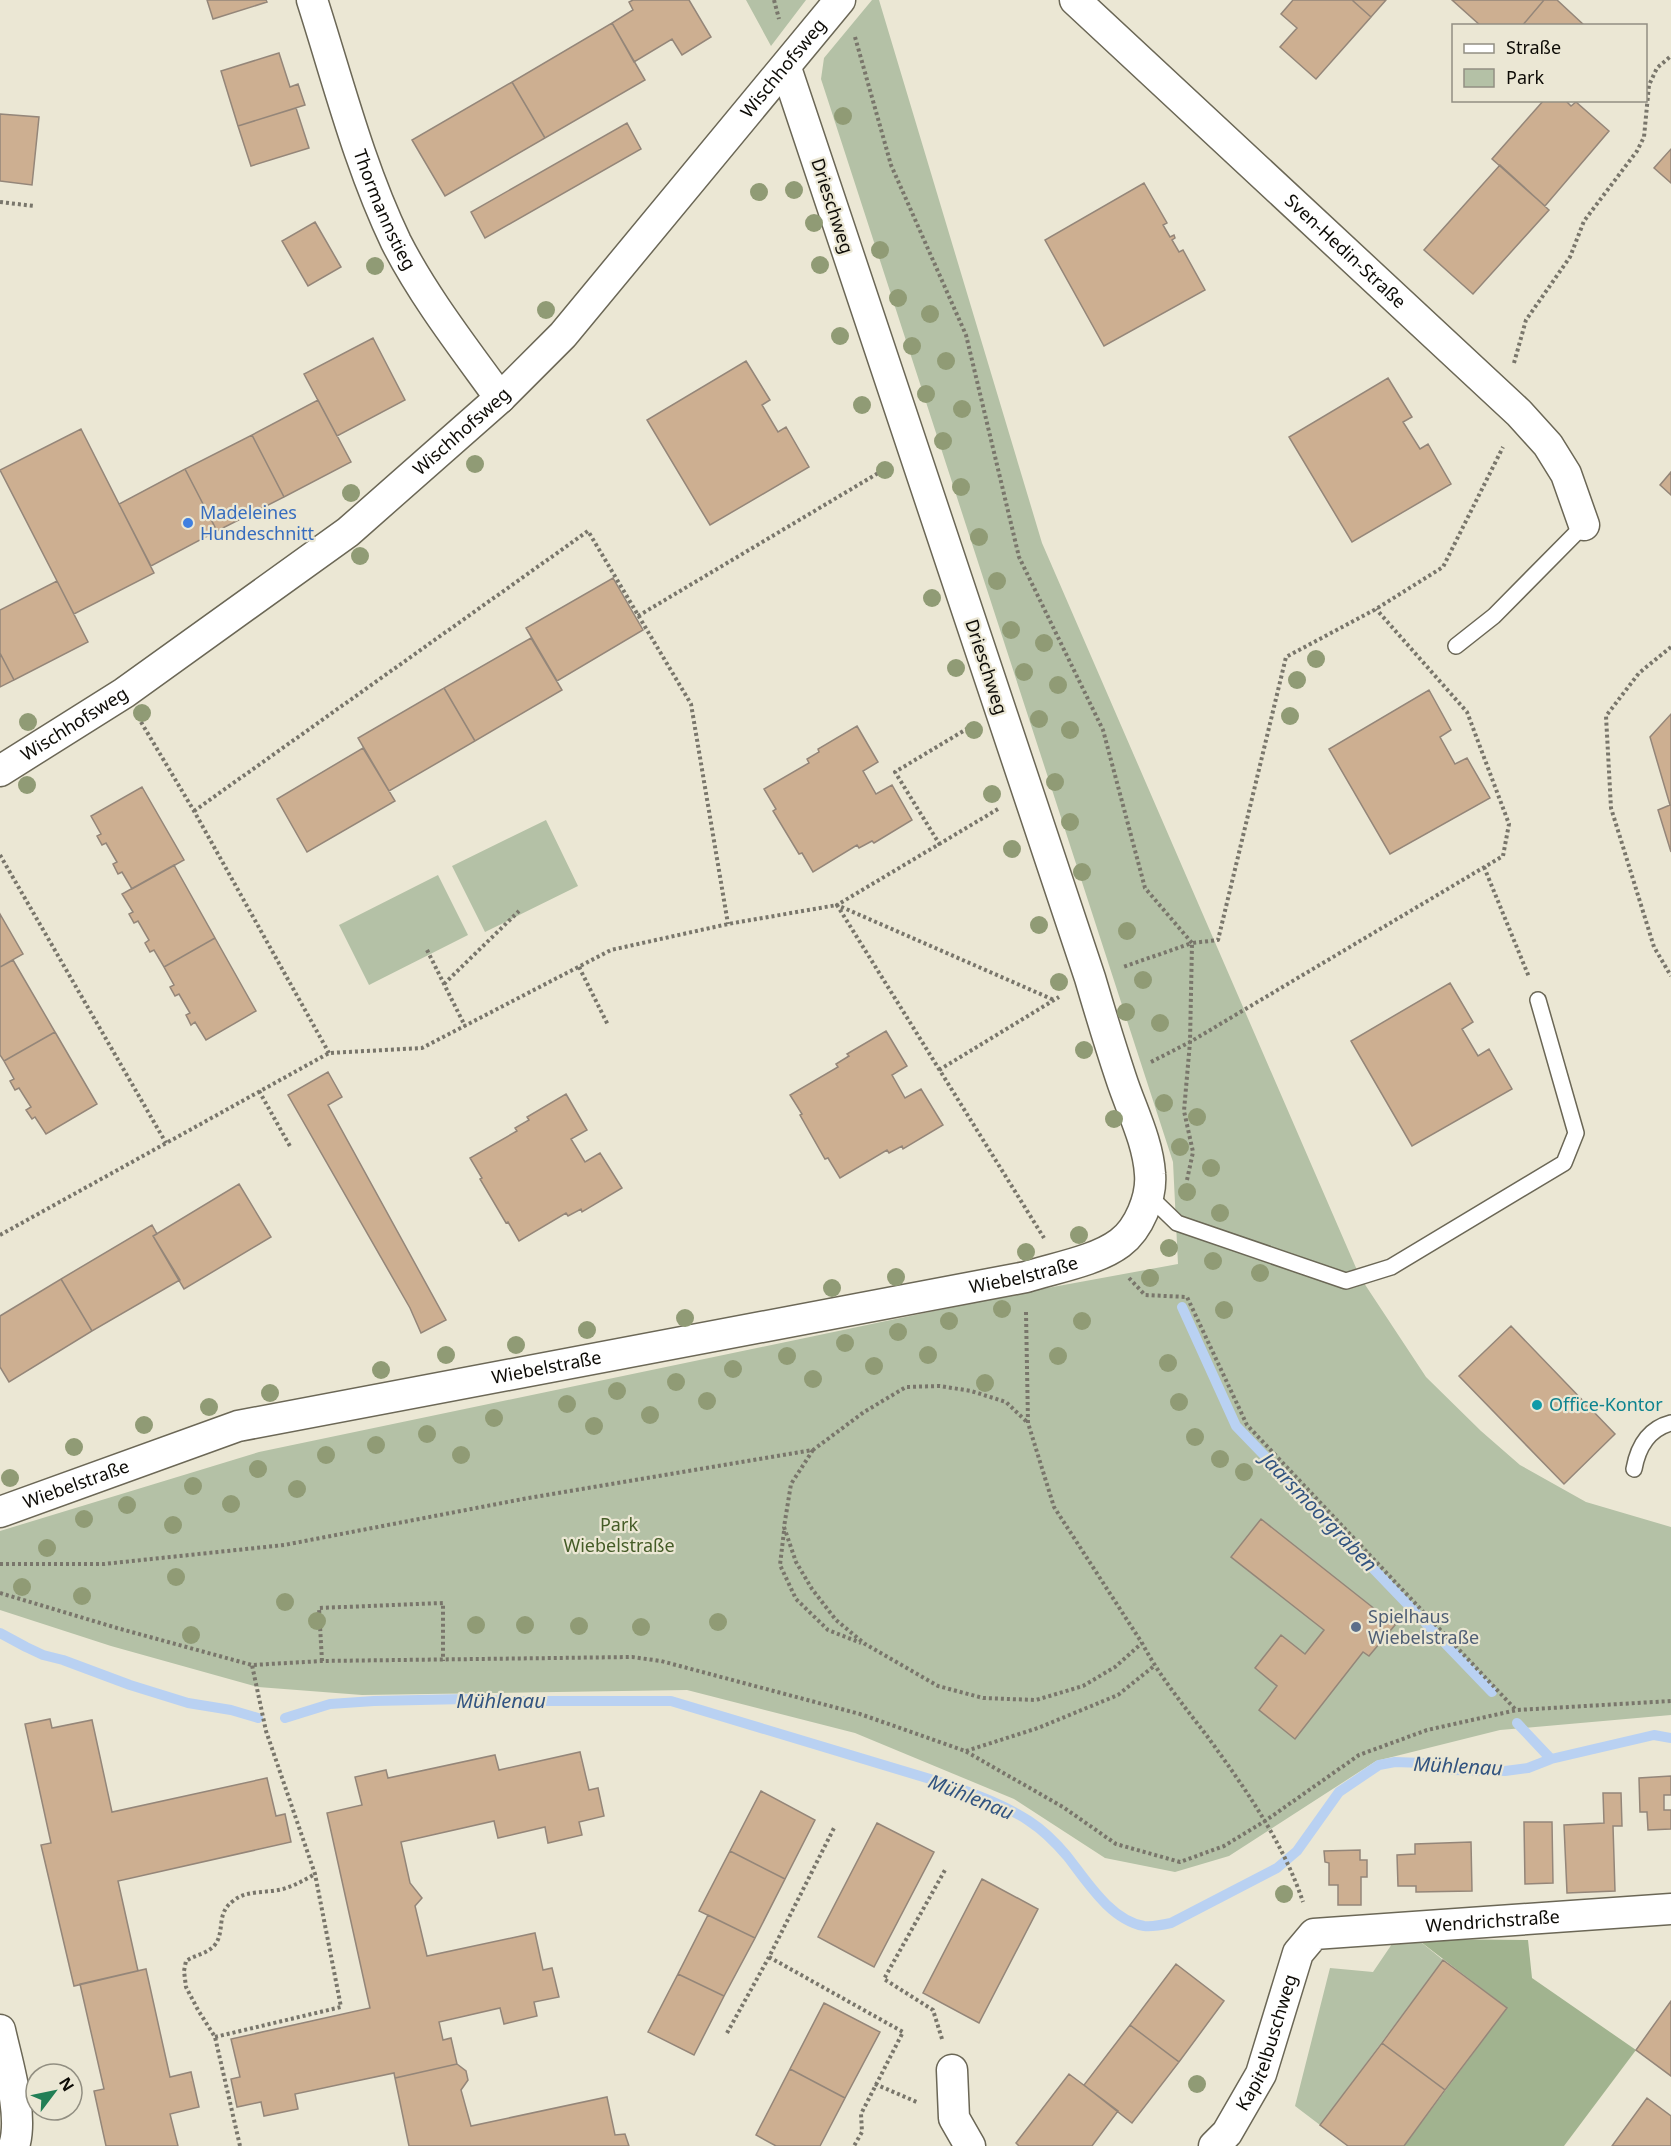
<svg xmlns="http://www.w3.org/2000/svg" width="1671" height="2146" font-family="'Noto Sans',sans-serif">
	<rect width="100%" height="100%" fill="#ebe7d4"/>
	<!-- green -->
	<path fill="#b4c1a6" d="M746,0H806L771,46Z
		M872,0H879L1042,543L1360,1277L1426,1377L1481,1431L1520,1465L1586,1502L1671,1527V1715L1500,1730L1376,1761L1229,1856L1175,1872L1105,1858L1014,1799L855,1733L687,1690L362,1695L258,1687L111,1646L0,1610V1531L259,1452L1015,1294L1178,1264L1173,1162L821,79L824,58Z
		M546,820L578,886L485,932L452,866Z
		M438,875L468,935L369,985L339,925Z
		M1417,1939L1443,1960L1320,2125L1295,2106L1330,1968L1373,1972L1394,1941Z"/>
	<!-- forest -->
	<path fill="#a1b38f" d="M1417,1939L1528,1940L1532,1978L1636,2050L1564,2146H1404L1507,2008Z"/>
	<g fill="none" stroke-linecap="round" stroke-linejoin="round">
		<!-- stream -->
		<path stroke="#b9d1f2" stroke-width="10" d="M1182,1307L1236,1426L1492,1692
			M0,1633L26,1647L43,1655L63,1660L130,1685L188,1703L231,1710L258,1718
			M285,1718L330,1704L374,1701L466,1699L513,1701H671L950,1785C977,1795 1005,1805 1029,1821C1043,1830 1056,1843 1067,1856C1086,1880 1110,1920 1144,1926C1153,1927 1162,1925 1171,1923L1277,1868L1297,1851L1339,1792L1379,1765L1395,1762L1423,1763L1452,1770L1505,1771L1528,1768L1551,1759L1654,1735L1671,1738
			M1517,1723L1551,1759"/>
	</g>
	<!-- building -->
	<path fill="#cdaf91" stroke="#948679" stroke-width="1.5" d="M207,0H266L267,2L213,19Z
		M633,0H689L711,37L682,55L672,39L634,62L612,23L633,10L629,2Z
		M1293,0H1352L1371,17L1316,79L1280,47L1297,28L1281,14Z
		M1352,0H1386L1371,17Z
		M1452,0H1544L1522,26H1481Z
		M1544,0H1557L1585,26H1522Z
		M612,23L645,80L545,138L512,82Z
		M279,53L290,87L298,84L305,105L238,126L221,71Z
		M512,82L545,138L445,196L412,140Z
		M1544,100H1565L1571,106L1576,102L1609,131L1545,206L1492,159Z
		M296,108L309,148L251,166L238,126Z
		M0,114L39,117L32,185L0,181Z
		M627,123L641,149L485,238L471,212Z
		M1671,149V183L1654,168Z
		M1500,165L1549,210L1473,294L1424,250Z
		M1144,183L1167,223L1163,225L1170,237L1174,235L1175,238L1172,240L1179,252L1183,250L1205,290L1104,346L1045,240Z
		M315,222L341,267L308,286L282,241Z
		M373,338L405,400L337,436L304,374Z
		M746,361L770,400L762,405L778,432L786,427L809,467L710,525L647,420Z
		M1388,378L1412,417L1403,422L1420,449L1428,444L1451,484L1352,542L1289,437Z
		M318,400L351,462L284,497L252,435Z
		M81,429L154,573L74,614L0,470Z
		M252,435L284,497L217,531L185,469Z
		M185,469L217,531L151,566L119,504Z
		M1671,472V495L1660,485Z
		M613,578L643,630L557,681L526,628Z
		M57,581L88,642L14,680L0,653V610Z
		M531,638L562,690L475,741L444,688Z
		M0,653L14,680L0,687Z
		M444,688L475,741L389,791L358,738Z
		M1429,690L1451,730L1440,737L1455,764L1467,758L1490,798L1390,854L1329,749Z
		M1671,714V852L1658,810L1670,805L1650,737Z
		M857,726L878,762L863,771L876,794L892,785L912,820L874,843L872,841L859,848L857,845L813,872L802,853L799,854L773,811L776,809L764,789L809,763L807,759L819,752L818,749Z
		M363,748L395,801L307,852L277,799Z
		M142,787L184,860L132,889L122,872L118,874L113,864L117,862L106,843L102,845L97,836L101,834L91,816Z
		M174,865L215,938L164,967L154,950L150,952L145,943L149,940L138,921L134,923L129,914L133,912L122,894Z
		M0,914L23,954L0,967Z
		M215,938L256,1011L206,1040L195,1022L191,1025L186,1015L190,1013L179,994L175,996L170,987L174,985L164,967Z
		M13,960L55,1032L4,1061L0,1055V967Z
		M1450,983L1473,1022L1462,1029L1478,1056L1489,1049L1512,1089L1412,1146L1351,1041Z
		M886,1031L907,1066L892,1075L905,1098L921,1089L943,1125L903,1149L902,1146L889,1153L887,1150L840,1178L828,1158L825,1159L800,1115L802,1114L790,1095L838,1067L836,1064L849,1056L847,1054Z
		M55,1032L97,1104L46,1134L35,1117L32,1119L26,1110L31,1107L19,1088L15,1090L10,1081L14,1079L4,1061Z
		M328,1072L342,1097L328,1105L446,1320L421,1333L410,1308L288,1095Z
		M566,1094L587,1130L571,1139L585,1162L600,1153L622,1188L582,1212L581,1209L568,1216L566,1213L519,1241L508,1222L506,1223L480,1179L482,1178L470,1158L517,1131L515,1128L529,1120L527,1117Z
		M239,1184L271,1237L184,1289L153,1236Z
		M152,1225L157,1234L153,1236L180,1280L92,1331L61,1279Z
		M61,1279L92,1331L9,1382L0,1367V1316Z
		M1511,1326L1615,1434L1564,1484L1459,1376Z
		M1261,1519L1395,1625L1369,1656L1363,1652L1295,1739L1259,1710L1277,1686L1255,1668L1281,1635L1305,1654L1324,1630L1231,1557Z
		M50,1719L52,1728L92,1720L112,1812L267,1778L276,1816L285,1814L291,1842L118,1881L138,1971L74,1986L41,1845L51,1843L25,1724Z
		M580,1752L589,1790L598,1788L604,1816L579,1822L582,1835L548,1843L545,1827L498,1838L494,1821L401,1842L410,1883L422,1898L415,1906L427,1956L535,1933L543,1970L552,1968L559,1997L534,2002L537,2016L504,2024L500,2008L439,2022L443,2040L451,2038L457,2064L395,2078L394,2073L295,2094L298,2109L264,2116L261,2102L237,2107L231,2079L240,2077L231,2039L370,2008L327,1813L362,1805L355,1777L386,1770L388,1778L495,1755L499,1770Z
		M1671,1776V1795H1664V1810H1671V1829L1648,1830L1647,1812H1640L1639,1778Z
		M761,1791L815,1820L785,1879L730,1851Z
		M1603,1793H1621L1622,1826H1613L1615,1891L1567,1893L1564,1825L1604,1823Z
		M1524,1822H1552L1553,1883L1525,1884Z
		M877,1823L934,1852L874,1967L818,1937Z
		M1471,1842L1472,1891L1416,1892V1886H1398L1397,1855L1415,1854V1844Z
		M1360,1850V1860H1367V1877H1361V1905H1338V1885H1329V1863L1325,1862L1324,1851Z
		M730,1851L785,1879L755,1938L699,1911Z
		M982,1879L1038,1909L979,2023L923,1993Z
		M708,1915L755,1938L724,1996L678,1974Z
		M1443,1960L1507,2008L1445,2090L1382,2043Z
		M1176,1964L1224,2001L1179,2062L1130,2025Z
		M146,1969L170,2077L191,2072L199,2107L170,2114L178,2146H106L94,2091L104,2089L80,1984Z
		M678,1974L724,1996L694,2055L648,2032Z
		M1671,2001V2076L1636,2050Z
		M824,2003L880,2032L845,2098L790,2069Z
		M1130,2025L1179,2062L1132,2123L1084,2085Z
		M1382,2043L1445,2090L1404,2146H1348L1320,2125Z
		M457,2064L466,2071L468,2080L461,2090L471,2126L607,2097L615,2135L625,2134L629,2146H409L395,2078Z
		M790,2069L845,2098L820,2146H776L756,2135Z
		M1069,2074L1118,2111L1092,2146H1019L1016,2143Z
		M1647,2098L1671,2116V2146H1612Z"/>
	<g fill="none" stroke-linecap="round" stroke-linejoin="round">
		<defs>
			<path id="service" d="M1456,646L1494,616L1584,525
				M1148,1195L1177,1223L1346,1281L1391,1267L1564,1163L1576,1133L1538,1000
				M1634,1469C1638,1447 1648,1429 1671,1423"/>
			<g id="minor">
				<path id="s1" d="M312,0C338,81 359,165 396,242C424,297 464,348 500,398"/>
				<path id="s2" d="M1075,0L1519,413L1548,445L1566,474L1584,525"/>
				<path id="s3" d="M0,771L124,693L348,532L500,398L563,335L840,0"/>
				<path id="s4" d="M0,1512L238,1426L1026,1277C1054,1268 1096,1261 1120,1243C1139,1229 1152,1197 1150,1174C1148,1141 1131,1109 1121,1078C1110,1045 1100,1012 1090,978L786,68"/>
				<path d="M0,2030C7,2062 24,2115 14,2146"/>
				<path d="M952,2070L954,2118L970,2146"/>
				<path id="s5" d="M1214,2146L1227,2133L1261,2074L1298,1953L1314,1934L1671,1909"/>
			</g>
		</defs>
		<!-- service casing -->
		<use href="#service" stroke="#6b6756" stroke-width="18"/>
		<!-- minor casing -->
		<use href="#minor" stroke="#6b6756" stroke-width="33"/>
		<!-- path -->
		<path stroke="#79766b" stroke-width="4" stroke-dasharray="3 3" stroke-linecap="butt" d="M774,0L779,19
			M855,37L891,165L966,335L1019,557L1103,730L1145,888L1192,943L1123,967
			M0,202L34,206
			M1514,363L1526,320L1570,257L1584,221L1637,151L1644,137L1649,85L1657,68L1671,56
			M638,616L885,469
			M1671,647L1639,673L1606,716L1611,808L1654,947L1671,976
			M141,722L194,811L329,1053
			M998,809L837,905L1054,1000
			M194,811L588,531L691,704L728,924
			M940,845L895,772L970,727
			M0,855L166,1143
			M1484,867L1529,977
			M427,950L465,1026
			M579,967L608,1025
			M444,984L519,911
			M1151,1062L1190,1042L1192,943L1218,940L1286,657L1376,609L1443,567L1503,447
			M939,1070L1059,997
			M259,1091L291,1148
			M1187,1180L1193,1152L1184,1111L1190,1042L1503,856L1509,824L1467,712L1376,609
			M0,1235L329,1053L422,1048L611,950L728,924L837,905L1044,1238
			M1129,1278L1145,1295L1187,1297L1247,1425L1516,1710
			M1026,1312L1028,1423L1054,1507L1142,1643C1160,1677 1184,1706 1207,1736C1245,1788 1283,1842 1303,1902
			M813,1450L791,1484L784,1527L796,1562L812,1589L836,1620L865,1644L938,1686L983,1698L1036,1700L1083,1686L1115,1667L1142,1643
			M784,1531L780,1565L796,1599L828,1630L861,1643
			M0,1564H104L284,1545L523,1499L813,1450L864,1412L906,1387L940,1386L971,1391L1006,1402L1028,1423
			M0,1593L117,1628L252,1665L322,1661L632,1657L661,1661L860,1714L965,1751L1063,1807L1116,1844L1180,1862L1224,1846L1265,1821L1359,1755L1427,1730L1517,1710L1671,1701
			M322,1661L319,1608L443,1603V1661
			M966,1751L1038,1728L1118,1695L1154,1666
			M769,1957L903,2032L861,2114L862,2132L854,2146
			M727,2033L769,1957L834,1828
			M215,2037L341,2007L315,1874L266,1731L252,1665
			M942,2039L933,2010L884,1979L945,1870
			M875,2084L919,2103
			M240,2146L215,2037L198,2010L186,1987L184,1971L186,1961C195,1955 206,1954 214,1946C226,1932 215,1914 233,1901C247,1889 269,1894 286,1888C296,1885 306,1879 315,1874"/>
		<!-- service -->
		<use href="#service" stroke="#fff" stroke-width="15"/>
		<!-- minor -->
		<use href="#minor" stroke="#fff" stroke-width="30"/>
	</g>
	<!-- trees -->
	<g fill="#909b75">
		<circle cx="843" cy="116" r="9"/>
		<circle cx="794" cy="190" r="9"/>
		<circle cx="759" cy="192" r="9"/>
		<circle cx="814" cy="223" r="9"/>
		<circle cx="880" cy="250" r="9"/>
		<circle cx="820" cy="265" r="9"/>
		<circle cx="375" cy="266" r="9"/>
		<circle cx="898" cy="298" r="9"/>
		<circle cx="546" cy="310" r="9"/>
		<circle cx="930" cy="314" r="9"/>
		<circle cx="840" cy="336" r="9"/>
		<circle cx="912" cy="346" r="9"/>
		<circle cx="946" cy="361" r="9"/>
		<circle cx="926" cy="394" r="9"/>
		<circle cx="862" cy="405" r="9"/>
		<circle cx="962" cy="409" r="9"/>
		<circle cx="943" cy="441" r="9"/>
		<circle cx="475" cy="464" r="9"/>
		<circle cx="885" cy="470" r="9"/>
		<circle cx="961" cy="487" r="9"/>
		<circle cx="351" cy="493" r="9"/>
		<circle cx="979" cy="537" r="9"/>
		<circle cx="360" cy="556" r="9"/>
		<circle cx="997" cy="581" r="9"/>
		<circle cx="932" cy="598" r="9"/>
		<circle cx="1011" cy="630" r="9"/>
		<circle cx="1044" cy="643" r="9"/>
		<circle cx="1316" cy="659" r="9"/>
		<circle cx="956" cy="668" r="9"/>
		<circle cx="1024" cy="672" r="9"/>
		<circle cx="1297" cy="680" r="9"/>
		<circle cx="1058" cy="685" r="9"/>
		<circle cx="142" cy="713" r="9"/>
		<circle cx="1290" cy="716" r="9"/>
		<circle cx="1039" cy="719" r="9"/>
		<circle cx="28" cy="722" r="9"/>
		<circle cx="974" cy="730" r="9"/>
		<circle cx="1070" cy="730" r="9"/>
		<circle cx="1055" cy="782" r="9"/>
		<circle cx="27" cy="785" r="9"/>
		<circle cx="992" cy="794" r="9"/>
		<circle cx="1070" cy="822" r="9"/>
		<circle cx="1012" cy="849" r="9"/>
		<circle cx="1082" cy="872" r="9"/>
		<circle cx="1039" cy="925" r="9"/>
		<circle cx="1127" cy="931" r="9"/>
		<circle cx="1143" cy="980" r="9"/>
		<circle cx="1059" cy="982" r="9"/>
		<circle cx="1126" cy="1012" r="9"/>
		<circle cx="1160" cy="1023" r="9"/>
		<circle cx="1084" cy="1050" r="9"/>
		<circle cx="1164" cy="1103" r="9"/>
		<circle cx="1197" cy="1117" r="9"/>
		<circle cx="1114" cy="1119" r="9"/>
		<circle cx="1180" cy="1147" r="9"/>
		<circle cx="1211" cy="1168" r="9"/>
		<circle cx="1187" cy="1192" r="9"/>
		<circle cx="1220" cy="1213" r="9"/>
		<circle cx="1079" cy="1235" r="9"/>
		<circle cx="1169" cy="1248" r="9"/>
		<circle cx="1026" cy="1252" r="9"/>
		<circle cx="1213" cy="1261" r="9"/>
		<circle cx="1260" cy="1273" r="9"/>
		<circle cx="896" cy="1277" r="9"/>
		<circle cx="1150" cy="1278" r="9"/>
		<circle cx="832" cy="1288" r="9"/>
		<circle cx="1002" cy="1309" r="9"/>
		<circle cx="1224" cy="1310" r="9"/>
		<circle cx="685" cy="1318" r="9"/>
		<circle cx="949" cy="1321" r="9"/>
		<circle cx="1082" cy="1321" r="9"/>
		<circle cx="587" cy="1330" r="9"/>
		<circle cx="898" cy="1332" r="9"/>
		<circle cx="845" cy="1343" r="9"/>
		<circle cx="516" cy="1345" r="9"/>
		<circle cx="446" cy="1355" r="9"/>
		<circle cx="928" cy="1355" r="9"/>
		<circle cx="787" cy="1356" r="9"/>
		<circle cx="1058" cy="1356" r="9"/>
		<circle cx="1168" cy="1363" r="9"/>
		<circle cx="874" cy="1366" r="9"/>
		<circle cx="733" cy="1369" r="9"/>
		<circle cx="381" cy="1370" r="9"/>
		<circle cx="813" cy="1379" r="9"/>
		<circle cx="676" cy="1382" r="9"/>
		<circle cx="985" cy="1383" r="9"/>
		<circle cx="617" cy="1391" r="9"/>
		<circle cx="270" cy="1393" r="9"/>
		<circle cx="707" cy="1401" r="9"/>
		<circle cx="1179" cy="1402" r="9"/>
		<circle cx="567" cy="1404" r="9"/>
		<circle cx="209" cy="1407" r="9"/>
		<circle cx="650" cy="1415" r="9"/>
		<circle cx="494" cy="1418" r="9"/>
		<circle cx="144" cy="1425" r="9"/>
		<circle cx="594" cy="1426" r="9"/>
		<circle cx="427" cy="1434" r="9"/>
		<circle cx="1195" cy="1437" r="9"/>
		<circle cx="376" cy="1445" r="9"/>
		<circle cx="74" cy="1447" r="9"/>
		<circle cx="326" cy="1455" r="9"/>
		<circle cx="461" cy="1455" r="9"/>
		<circle cx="1220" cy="1459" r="9"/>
		<circle cx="258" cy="1469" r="9"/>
		<circle cx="1244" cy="1472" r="9"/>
		<circle cx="10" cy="1478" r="9"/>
		<circle cx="193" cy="1486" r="9"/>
		<circle cx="297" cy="1489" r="9"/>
		<circle cx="231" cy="1504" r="9"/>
		<circle cx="127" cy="1505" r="9"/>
		<circle cx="84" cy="1519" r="9"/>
		<circle cx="173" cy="1525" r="9"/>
		<circle cx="47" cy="1548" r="9"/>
		<circle cx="176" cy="1577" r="9"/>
		<circle cx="22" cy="1587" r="9"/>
		<circle cx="82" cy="1596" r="9"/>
		<circle cx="285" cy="1602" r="9"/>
		<circle cx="317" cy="1621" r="9"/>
		<circle cx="718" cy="1622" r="9"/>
		<circle cx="476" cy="1625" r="9"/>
		<circle cx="525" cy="1625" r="9"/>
		<circle cx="579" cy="1626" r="9"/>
		<circle cx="641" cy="1627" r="9"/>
		<circle cx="191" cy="1635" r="9"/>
		<circle cx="1284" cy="1894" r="9"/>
		<circle cx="1197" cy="2084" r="9"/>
	</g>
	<!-- markers -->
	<circle fill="#3f7fe0" stroke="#ebe7d4" stroke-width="2" cx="188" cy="523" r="6"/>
	<circle fill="#0f9aa8" stroke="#ebe7d4" stroke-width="2" cx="1537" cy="1405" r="6"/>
	<circle fill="#5c6f8a" stroke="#ebe7d4" stroke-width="2" cx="1356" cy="1627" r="6"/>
	<g text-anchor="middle" stroke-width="4.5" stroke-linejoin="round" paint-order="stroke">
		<!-- street labels -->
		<g font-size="18" fill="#0d0b06" stroke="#ebe7d4">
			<text dy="6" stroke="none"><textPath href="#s3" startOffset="1060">Wischhofsweg</textPath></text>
			<text transform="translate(832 206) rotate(72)" y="6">Drieschweg</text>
			<text dy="6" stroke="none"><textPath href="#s1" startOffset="222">Thormannstieg</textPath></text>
			<text dy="6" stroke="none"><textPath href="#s2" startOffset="369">Sven-Hedin-Straße</textPath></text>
			<text dy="6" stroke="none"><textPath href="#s3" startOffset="574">Wischhofsweg</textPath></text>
			<text transform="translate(986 667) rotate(72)" y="6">Drieschweg</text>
			<text dy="6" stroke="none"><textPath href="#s3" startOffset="88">Wischhofsweg</textPath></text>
			<text dy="6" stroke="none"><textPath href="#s4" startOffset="1053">Wiebelstraße</textPath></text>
			<text dy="6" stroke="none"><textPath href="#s4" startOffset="567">Wiebelstraße</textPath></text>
			<text dy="6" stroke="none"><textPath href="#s4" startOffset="81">Wiebelstraße</textPath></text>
			<text dy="6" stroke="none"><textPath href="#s5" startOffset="417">Wendrichstraße</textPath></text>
			<text dy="6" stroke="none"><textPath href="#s5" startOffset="118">Kapitelbuschweg</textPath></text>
		</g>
		<!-- shop labels -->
		<g font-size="18" fill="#366cbe" stroke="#ebe7d4" text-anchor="start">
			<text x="200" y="519">Madeleines<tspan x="200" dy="21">Hundeschnitt</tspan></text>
		</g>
		<!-- culture labels -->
		<g font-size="18" fill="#0d838f" stroke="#ebe7d4" text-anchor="start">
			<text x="1549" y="1411">Office-Kontor</text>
		</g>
		<!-- park labels -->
		<g font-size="18" fill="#455c27" stroke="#ebe7d4">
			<text x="619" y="1531">Park<tspan x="619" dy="21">Wiebelstraße</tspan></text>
		</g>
		<!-- service labels -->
		<g font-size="18" fill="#4e5e75" stroke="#ebe7d4" text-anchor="start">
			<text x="1368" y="1623">Spielhaus<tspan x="1368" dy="21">Wiebelstraße</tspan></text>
		</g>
		<!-- water labels -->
		<g font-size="20" font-style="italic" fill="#325480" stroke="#ebe7d4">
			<text transform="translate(1319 1512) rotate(46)" y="7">Jaarsmoorgraben</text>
			<text x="501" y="1708">Mühlenau</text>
			<text transform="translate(1458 1766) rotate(3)" y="7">Mühlenau</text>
			<text transform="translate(971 1797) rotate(22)" y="7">Mühlenau</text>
		</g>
	</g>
	<!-- legend -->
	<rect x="1452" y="24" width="195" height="78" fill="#ebe7d4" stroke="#928f82" stroke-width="1.5"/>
	<rect x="1464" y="44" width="30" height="9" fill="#ffffff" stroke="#928f82" stroke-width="1.5"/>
	<text x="1506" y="54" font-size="18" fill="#0d0b06">Straße</text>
	<rect x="1464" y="69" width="30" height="18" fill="#b4c1a6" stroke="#928f82" stroke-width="1.5"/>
	<text x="1506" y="84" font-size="18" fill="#0d0b06">Park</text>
	<!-- north arrow -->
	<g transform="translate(54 2092) rotate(58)"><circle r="28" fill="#ebe7d4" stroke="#928f82" stroke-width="1.5"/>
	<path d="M0-4.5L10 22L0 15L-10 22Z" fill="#227f56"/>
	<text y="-9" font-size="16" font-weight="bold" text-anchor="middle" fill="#0d0b06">N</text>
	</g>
</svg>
